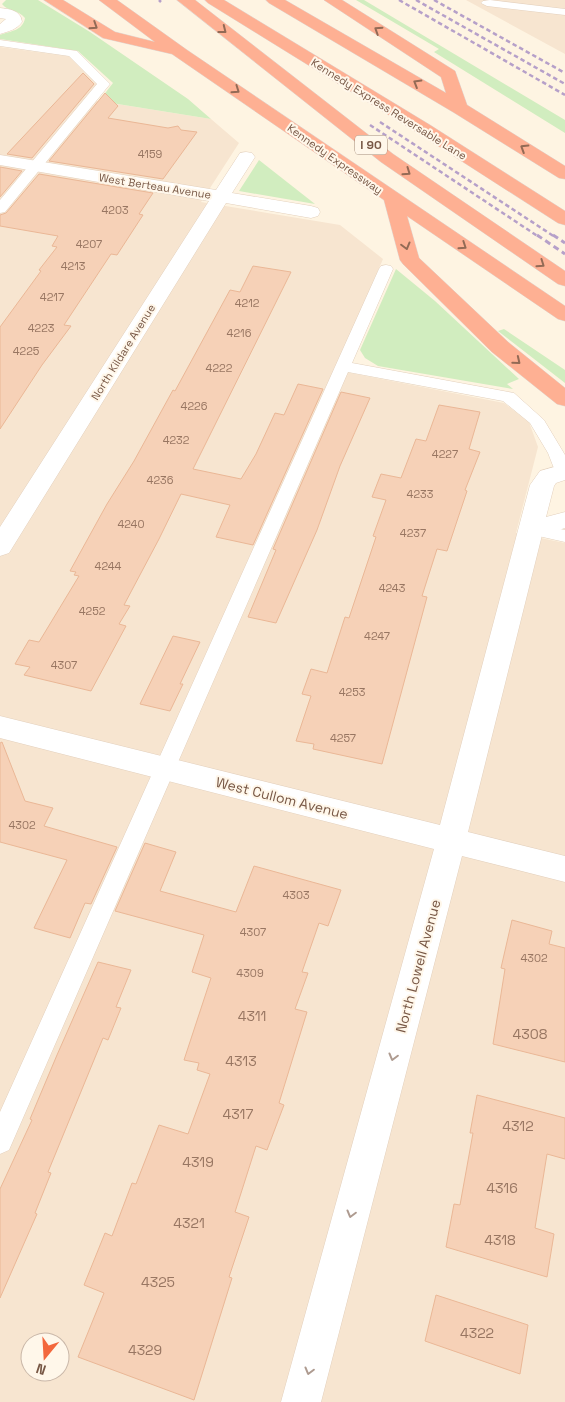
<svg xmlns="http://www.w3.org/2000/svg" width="565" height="1402" font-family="'Space Grotesk',sans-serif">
	<rect width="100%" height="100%" fill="#fef4e2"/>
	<!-- residential -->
	<path fill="#f7e5d0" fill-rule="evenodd" d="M466,0H565V54Z
		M0,47L73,57L98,83L86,99L211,119L239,143L201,202L340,225L383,259L335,370L504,403L529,422L538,447L516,533L565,543V1402H0ZM30,1342H60V1372H30Z"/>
	<!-- green -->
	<path fill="#d1edbf" d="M6,0H38L90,32L188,99L211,119L99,101L113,83L78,51L0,39V35C10,31 23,31 25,18C18,9 8,12 2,4Z
		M356,0H364L565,120V133L434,52L439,49Z
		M259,160L315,204L239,191Z
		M396,269L435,301L519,379L507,384L513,389L378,366L365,358L360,350Z
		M504,329L565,370V383L498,331Z"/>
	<!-- building -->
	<path fill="#f6d1b7" stroke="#eab796" d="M83,73L94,84L32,158L7,154Z
		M105,93L118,106L108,118L168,128L178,126L181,130L197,132L163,179L49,161Z
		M0,167L22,171L0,197Z
		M39,174L153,193L139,214L143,215L117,255L111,254L64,325L71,326L42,365L0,429V327L41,271L39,270L57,247L52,246L58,236L0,226V215L6,213Z
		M253,266L291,272L193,469L241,479L256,454L275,413L284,415L298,384L323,389L253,545L216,537L230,505L181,494L159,539L124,605L130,606L119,624L126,626L91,691L24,675L30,667L15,664L29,640L39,642L79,576L74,575L76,572L70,571L107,504L134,461L173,390L175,391L230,290L240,292Z
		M341,392L370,398L340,466L317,530L276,623L248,617L276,550L273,549Z
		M439,405L480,412L469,449L480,452L465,490L467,491L447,551L437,549L422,596L427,597L382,764L313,749L314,744L296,741L311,696L302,694L311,669L327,673L345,617L349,618L376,537L373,536L386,500L372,497L381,474L401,478L416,439L426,441Z
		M173,636L200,642L180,684H183L170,711L140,704Z
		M2,742L25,801L53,808L44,826L117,847L91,904L85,903L70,938L34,928L67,860L0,842V743Z
		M145,843L176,852L160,891L236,912L254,866L341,890L328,926L319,923L302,972L308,973L295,1009L307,1012L279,1103L284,1105L267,1150L256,1146L235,1212L249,1217L229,1277L232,1278L194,1400L78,1357L104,1293L84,1285L105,1233L112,1236L132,1183L136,1184L159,1125L188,1134L210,1074L197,1070L199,1063L184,1060L211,978L192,972L204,935L115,911Z
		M512,920L552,931L549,944L565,948V1062L493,1044L505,969L501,968Z
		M98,962L131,970L116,1007L121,1008L108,1040L103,1038L48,1172L51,1173L35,1213L37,1214L0,1298V1189L32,1120L30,1119L57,1055Z
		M477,1095L565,1118V1159L547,1154L535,1228L554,1234L547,1277L446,1247L454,1204L460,1205L473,1133H470Z
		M436,1295L528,1325L520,1374L425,1341Z"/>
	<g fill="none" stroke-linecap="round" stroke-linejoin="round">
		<defs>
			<path id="service" d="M490,0L565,9V15L487,6L481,3L483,1Z
				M0,40L77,51L110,84L5,212L0,213V200L97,84L69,56L0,46Z
				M386,265L391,266L393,269L352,363L514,393L544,420L565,455V477L557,476L548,453L530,423L503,401L348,372L9,1150L0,1154V1112L379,269L381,266Z
				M531,523L565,530V542L525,533L522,529L525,525Z"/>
			<path id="minor" d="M0,8C9,9 21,10 22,22C16,30 9,31 0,34V24L6,19L0,18Z
				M246,152L252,153L255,157L232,193L311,206L318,208L320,212L318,216L311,218L226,203L9,553L0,556V527L209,201L0,165V155L216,190L240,153Z
				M565,464V480L556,483L554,486L546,517L565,512V528L542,535L468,832L565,856V882L462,856L321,1402H281L434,849L0,738V716L440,825L530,485L540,471Z"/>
			<path id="motorway" d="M44,0H63L115,32L155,42L99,0H117L187,50L565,306V321L558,319L407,216L419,258L508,342L565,388V406L557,404L492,352L403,264L400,260L384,200L172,54L103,38Z
				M177,0H195L393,154L565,271V286L558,284L381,162Z
				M205,0H224L430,125L565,211V225L558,223L418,133L208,3Z
				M266,0H285L446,93L441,77L324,0H342L455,71L467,105L565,166V179L559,178L453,112L269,3Z"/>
		</defs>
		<!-- service casing -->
		<use href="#service" stroke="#e3d0bd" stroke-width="1"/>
		<!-- minor casing -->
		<use href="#minor" stroke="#e3d0bd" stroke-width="1"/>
		<!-- motorway casing -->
		<use href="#motorway" stroke="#dfd7d3" stroke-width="1"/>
		<!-- service -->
		<use href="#service" fill="#fff" fill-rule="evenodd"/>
		<!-- minor -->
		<use href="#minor" fill="#fff" fill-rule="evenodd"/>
		<!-- motorway -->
		<use href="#motorway" fill="#feb093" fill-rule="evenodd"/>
		<!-- rail-far1 -->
		<path stroke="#b6a0c9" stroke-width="2.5" stroke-dasharray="4.5 3" stroke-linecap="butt" d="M159,0L161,2
			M399,0L565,95
			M416,0L565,84
			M434,0L565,73
			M380,122L555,237
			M370,125L539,237"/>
		<!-- rail -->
		<path stroke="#b6a0c9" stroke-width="3" stroke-dasharray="6 4" stroke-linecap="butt" d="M537,235L565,254
			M553,235L565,243"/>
	</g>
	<!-- one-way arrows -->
	<defs><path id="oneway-chevron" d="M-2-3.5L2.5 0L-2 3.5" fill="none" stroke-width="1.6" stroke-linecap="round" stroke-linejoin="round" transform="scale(1.25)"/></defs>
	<g stroke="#936a55">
		<use href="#oneway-chevron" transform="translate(94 26) rotate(33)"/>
		<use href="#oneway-chevron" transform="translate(223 30) rotate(38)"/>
		<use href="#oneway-chevron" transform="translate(378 30) rotate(-147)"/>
		<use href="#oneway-chevron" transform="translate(417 83) rotate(-149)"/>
		<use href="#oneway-chevron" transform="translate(236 90) rotate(35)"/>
		<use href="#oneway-chevron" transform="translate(524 148) rotate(-148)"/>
		<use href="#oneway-chevron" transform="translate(407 172) rotate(35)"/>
		<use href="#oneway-chevron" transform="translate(406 246) rotate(75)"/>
		<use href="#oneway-chevron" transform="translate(463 246) rotate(34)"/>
		<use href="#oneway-chevron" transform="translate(541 264) rotate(35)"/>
		<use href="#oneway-chevron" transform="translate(517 361) rotate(39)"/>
	</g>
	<g stroke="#ae9b90">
		<use href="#oneway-chevron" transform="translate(393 1057) rotate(105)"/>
		<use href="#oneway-chevron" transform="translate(351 1214) rotate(105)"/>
		<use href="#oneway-chevron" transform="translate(309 1371) rotate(105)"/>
	</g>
	<g text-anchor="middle" stroke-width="4" stroke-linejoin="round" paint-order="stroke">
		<!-- far-street labels -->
		<g font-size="11" fill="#785846" stroke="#fff7ea">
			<text transform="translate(389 109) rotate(32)" y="4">Kennedy Express Reversable Lane</text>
			<text transform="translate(335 159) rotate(35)" y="4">Kennedy Expressway</text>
			<text transform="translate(155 186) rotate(9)" y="4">West Berteau Avenue</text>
			<text transform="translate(123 352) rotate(-58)" y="4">North Kildare Avenue</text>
		</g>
		<!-- number labels -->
		<g font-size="11" fill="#987662">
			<text x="150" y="158">4159</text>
			<text x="115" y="214">4203</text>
			<text x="89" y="248">4207</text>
			<text x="73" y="270">4213</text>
			<text x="52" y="301">4217</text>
			<text x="247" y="307">4212</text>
			<text x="41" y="332">4223</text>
			<text x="239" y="337">4216</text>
			<text x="26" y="355">4225</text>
			<text x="219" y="372">4222</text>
			<text x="194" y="410">4226</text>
			<text x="176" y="444">4232</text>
			<text x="445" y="458">4227</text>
			<text x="160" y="484">4236</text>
			<text x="420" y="498">4233</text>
			<text x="131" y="528">4240</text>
			<text x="413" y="537">4237</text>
			<text x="108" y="570">4244</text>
			<text x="392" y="592">4243</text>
			<text x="92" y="615">4252</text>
			<text x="377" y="640">4247</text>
			<text x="64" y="669">4307</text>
			<text x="352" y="696">4253</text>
			<text x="343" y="742">4257</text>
			<text x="22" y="829">4302</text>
			<text x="296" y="899">4303</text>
			<text x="253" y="936">4307</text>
			<text x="534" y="962">4302</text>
			<text x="250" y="977">4309</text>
		</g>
		<!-- shield labels -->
		<rect fill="#fff7ea" stroke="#a08877" stroke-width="1" x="355" y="135.5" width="32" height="19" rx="4"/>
		<g font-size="12" font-weight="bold" fill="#785846">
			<text x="371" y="149">I 90</text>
		</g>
		<!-- street labels -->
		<g font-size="14" fill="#785846" stroke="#fff7ea">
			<text transform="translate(282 798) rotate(14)" y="5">West Cullom Avenue</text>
			<text transform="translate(418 966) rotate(-75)" y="5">North Lowell Avenue</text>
		</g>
		<!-- near-number labels -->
		<g font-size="14" fill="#987662">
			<text x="252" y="1021">4311</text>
			<text x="530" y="1039">4308</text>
			<text x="241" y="1066">4313</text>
			<text x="238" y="1119">4317</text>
			<text x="518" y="1131">4312</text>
			<text x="198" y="1167">4319</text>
			<text x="502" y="1193">4316</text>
			<text x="189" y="1228">4321</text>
			<text x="500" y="1245">4318</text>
			<text x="158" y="1287">4325</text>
			<text x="477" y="1338">4322</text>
			<text x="145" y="1355">4329</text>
		</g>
	</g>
	<!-- north arrow -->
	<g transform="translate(45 1357) rotate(198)"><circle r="24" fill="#fff7ea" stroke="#c9b7a8"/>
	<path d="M0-4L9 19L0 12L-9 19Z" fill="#f3673c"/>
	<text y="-8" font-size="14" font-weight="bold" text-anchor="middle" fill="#785846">N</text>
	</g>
</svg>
